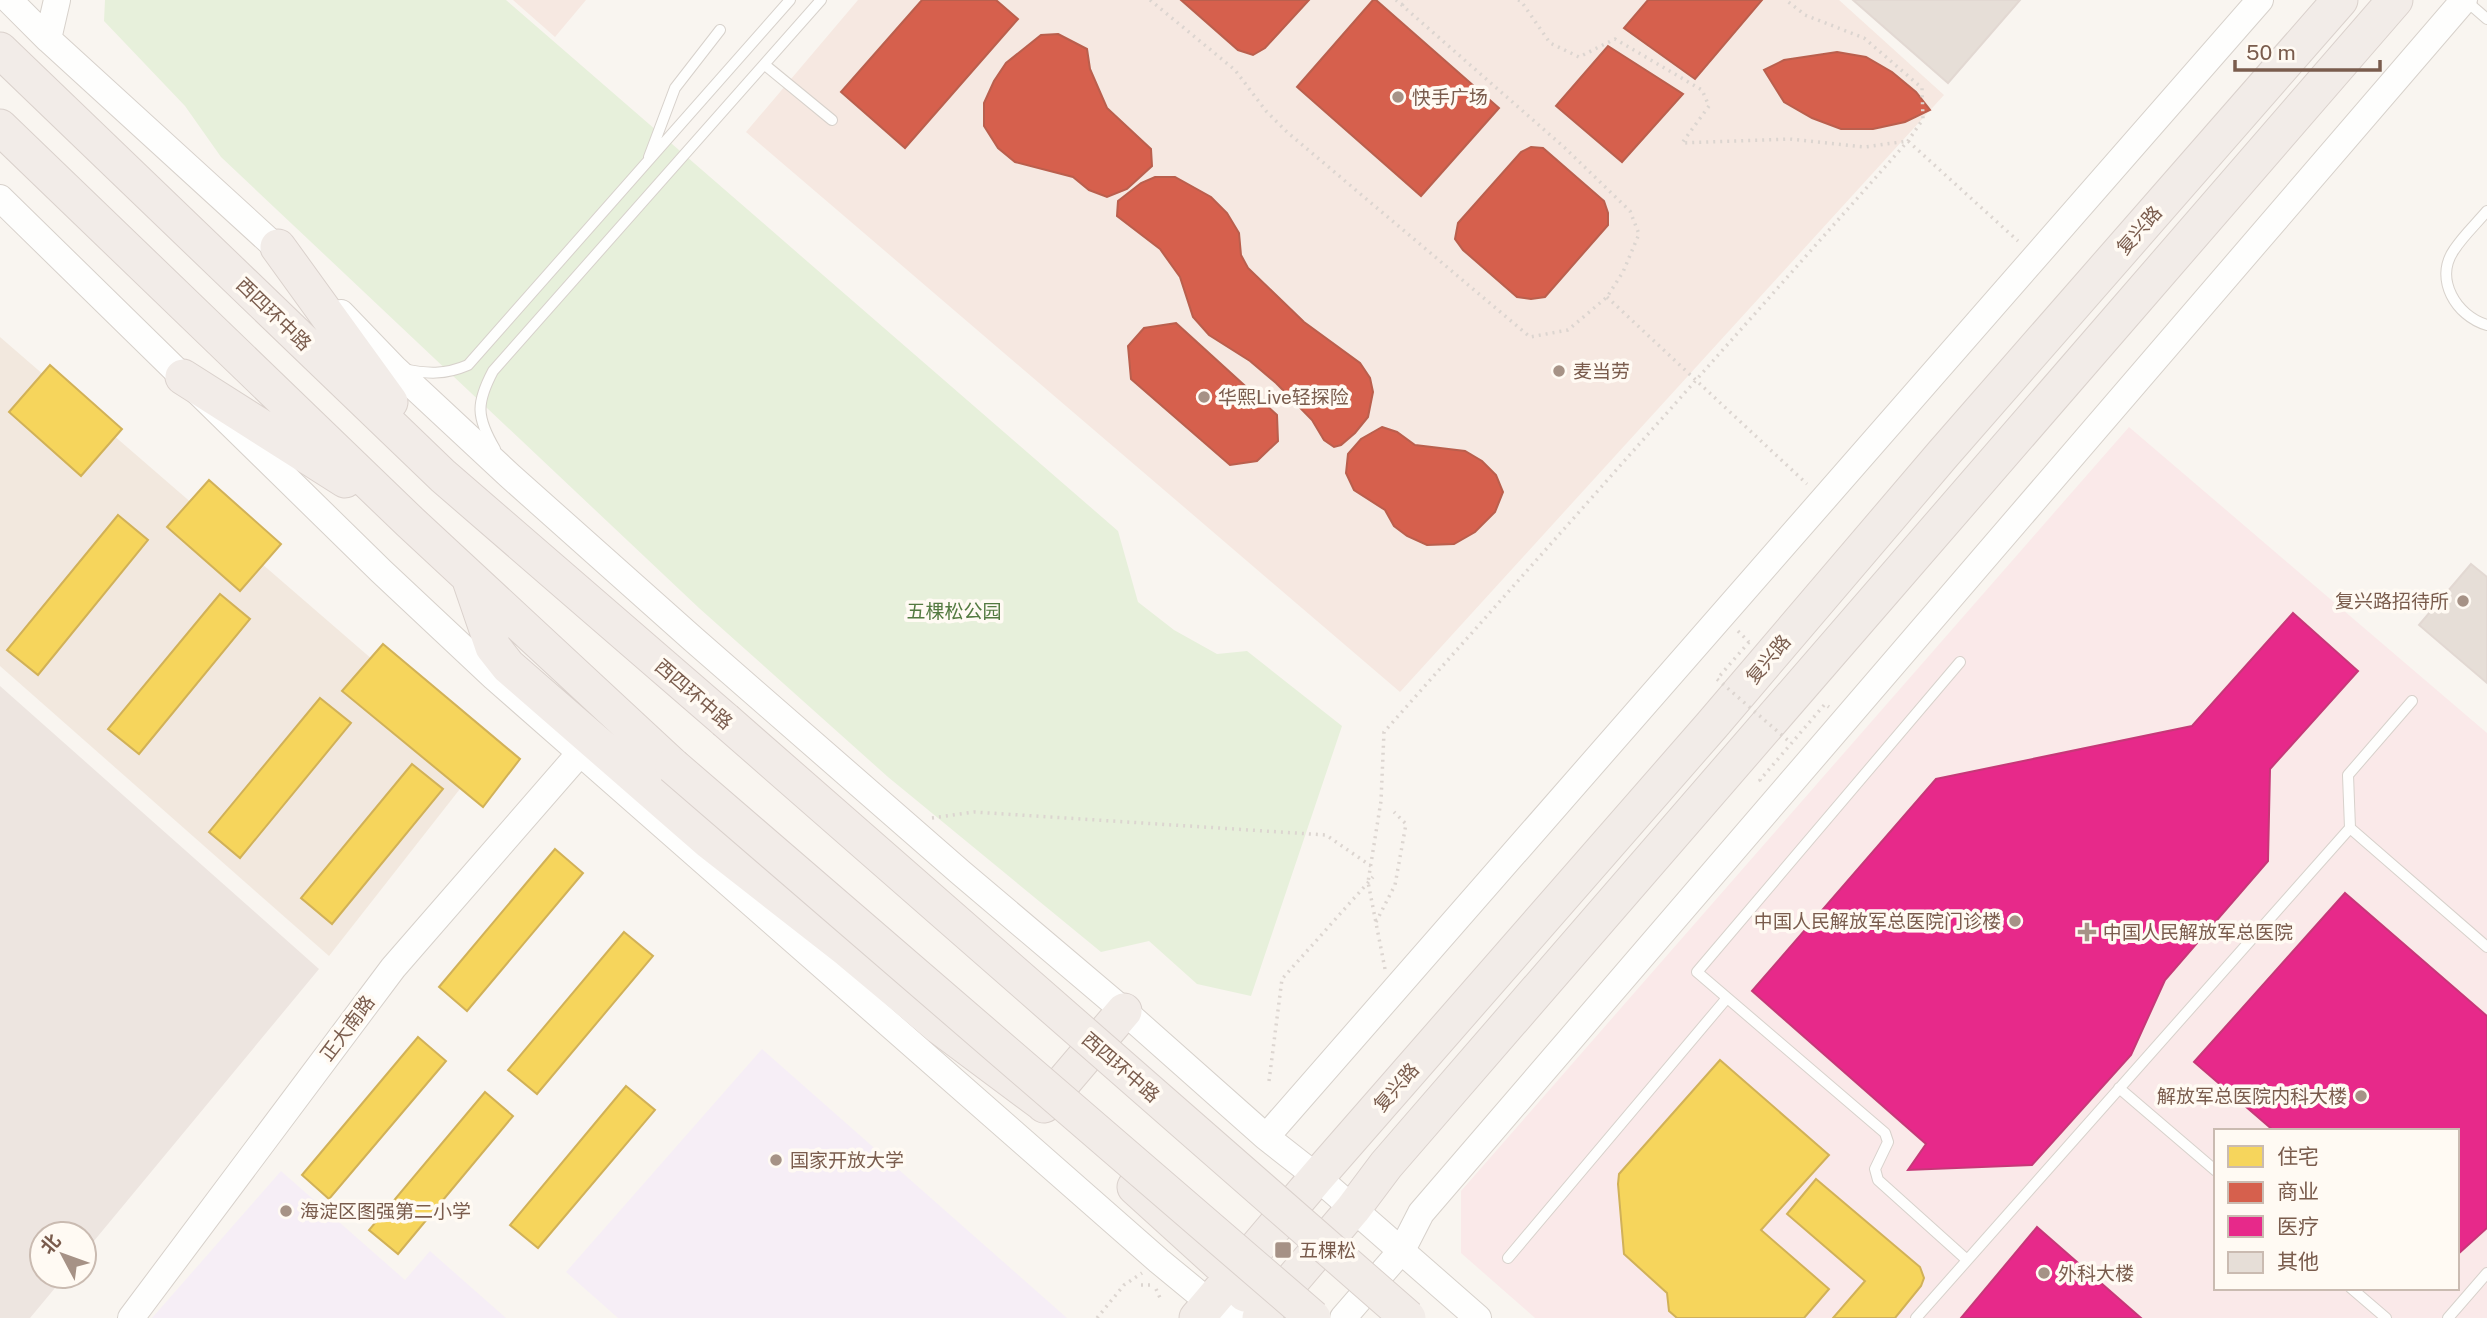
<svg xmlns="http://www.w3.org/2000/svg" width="2487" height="1318" font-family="'Public Sans','Noto Sans SC',sans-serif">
	<rect width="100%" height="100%" fill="#f9f5f0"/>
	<!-- residential -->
	<path fill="#f2e8de" d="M0,337L485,757L329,956L0,666Z"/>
	<!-- commercial -->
	<path fill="#f6e8e1" d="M513,0H586L555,37Z
		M858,0H1839L1944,95L1400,692L746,132Z"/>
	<!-- industrial -->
	<path fill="#ede5e0" d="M0,686L319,969L84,1253V1234H42V1276H65L30,1318H0Z"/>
	<!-- education -->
	<path fill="#f6eef6" d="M762,1049L1067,1318H618L566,1272Z
		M281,1171L405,1280L430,1251L506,1318H152Z"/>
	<!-- medical -->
	<path fill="#fae9e9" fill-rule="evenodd" d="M2129,427L2487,733V1318H1535L1461,1253V1191ZM2216,1131H2457V1288H2216Z"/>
	<!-- green -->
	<path fill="#e7f0db" d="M105,0H506L1118,531L1138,602L1174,630L1217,654L1247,651L1342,726L1251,996L1197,984L1149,941L1101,952L888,777L699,608L221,157L185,106L104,21Z"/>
	<!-- homes -->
	<path fill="#f6d55c" stroke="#d1b158" stroke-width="2" d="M50,365L122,429L81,476L9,412Z
		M209,480L281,544L240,591L167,527Z
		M118,515L148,540L38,675L7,650Z
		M220,594L250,619L139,754L108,729Z
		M383,644L520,759L483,807L342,691Z
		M320,698L351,723L240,858L209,832Z
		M412,764L443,789L332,924L301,898Z
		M555,849L583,873L467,1011L439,987Z
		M624,932L653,956L537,1094L508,1070Z
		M418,1037L446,1061L329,1199L302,1175Z
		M1720,1060L1829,1155L1761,1230L1829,1289L1804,1318H1677L1669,1311L1667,1293L1624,1254L1618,1184L1619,1174Z
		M626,1086L655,1110L538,1248L510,1225Z
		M485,1092L513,1116L398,1254L369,1230Z
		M1816,1179L1920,1267L1924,1278L1921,1286L1895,1318H1833L1865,1281L1787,1214Z"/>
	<!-- shops -->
	<path fill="#d6604d" stroke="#ba5f4d" stroke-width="2" d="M922,0H996L1018,19L905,148L841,92Z
		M1181,0H1309L1265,48L1253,55L1238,50Z
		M1373,0H1376L1499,108L1421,196L1297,87Z
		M1648,0H1762L1695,79L1624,28Z
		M1058,34L1087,49L1090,69L1107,108L1151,149L1152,166L1127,189L1107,197L1089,190L1073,177L1015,162L998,148L984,126V103L994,81L1006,63L1041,35Z
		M1608,46L1683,94L1622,162L1556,106Z
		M1837,52L1866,57L1892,72L1916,92L1930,110L1905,122L1873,129H1841L1812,118L1784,102L1764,70L1784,60Z
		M1531,147L1543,148L1604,201L1608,213V225L1545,297L1531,299L1517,297L1463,250L1455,239L1458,223L1521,152Z
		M1155,177H1175L1211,197L1227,213L1239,233L1241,255L1248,268L1304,322L1360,363L1370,378L1373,392L1368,417L1355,433L1341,445L1334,447L1324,440L1312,420L1276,383L1250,361L1209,335L1193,317L1180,277L1160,249L1117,216L1118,201L1141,183Z
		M1176,323L1277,415L1278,441L1257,461L1230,465L1131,379L1128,346L1144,328Z
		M1382,427L1397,432L1415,445L1465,451L1482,461L1496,475L1503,492L1495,512L1475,532L1454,544L1427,545L1407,536L1394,526L1385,510L1354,490L1346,473L1348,454L1361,439Z"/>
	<!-- health -->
	<path fill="#e7298a" stroke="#c63878" stroke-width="2" d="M2293,613L2358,671L2270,769L2268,861L2165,980L2131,1055L2032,1165L1908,1170L1926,1144L1752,991L1936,779L2192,726Z
		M2345,893L2487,1016V1228L2457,1255V1131H2274L2194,1062Z
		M2037,1227L2141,1318H1961Z"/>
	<!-- building -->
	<path fill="#e6ded7" stroke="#e2d8d2" stroke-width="2" d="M1853,0H2020L1948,83Z
		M2471,564L2487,577V683L2419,625Z"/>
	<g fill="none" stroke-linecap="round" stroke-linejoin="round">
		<defs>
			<path id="service" d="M2465,0L2487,19
				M765,65L832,120
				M649,157L675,88L720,30
				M2487,211C2476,224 2463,236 2454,250C2434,279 2456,316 2487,325
				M403,369C427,374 445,375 468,365L790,0
				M495,449C476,417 476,403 493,371L821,0
				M1960,662L1697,972L1885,1133L1888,1142L1875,1169L1878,1180L1967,1260
				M2412,701L2348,775L2350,828L2487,947
				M2119,1088L2216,1171
				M1508,1258L1727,998
				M2351,1288L2386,1318
				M1916,1318L2350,828
				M2448,1318L2487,1273"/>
			<path id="tertiary" d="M9,0L48,39L290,260
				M48,39L57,0
				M0,198L381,571L494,677L1159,1261L1210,1303L1258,1318
				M341,313L394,368L510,476L693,639L960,872L1124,1011L1266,1137L1317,1177L1478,1318
				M1266,1137L2260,0
				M131,1318L393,968L580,753
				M1343,1318L1402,1250L1421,1213L2464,0"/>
			<path id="trunk" d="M0,50L443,476L725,720
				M0,127L410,522L673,766
				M278,247L390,402
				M183,377L345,480
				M469,577L493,647L508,666L710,842L848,950L940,1027L1042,1103
				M1044,1105L1124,1011
				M1135,1187L1233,1276L1245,1294
				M1197,1318L1317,1177L1712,725L1943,454L2340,0
				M1260,1318L1353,1209L1386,1165L2395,0"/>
		</defs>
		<!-- service casing -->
		<use href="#service" stroke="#d7d1cb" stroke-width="12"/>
		<!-- tertiary casing -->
		<use href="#tertiary" stroke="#d7d1cb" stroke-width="28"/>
		<!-- trunk casing -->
		<use href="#trunk" stroke="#dad1cc" stroke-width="37"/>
		<!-- path -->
		<path stroke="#dcd5d0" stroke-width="3.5" stroke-dasharray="2 5" stroke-linecap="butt" d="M1150,0L1235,70L1266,111L1287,132L1530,337L1568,330L1607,297L1623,272L1639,234L1630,211L1565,148L1396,0
			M1518,0L1521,1L1550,43L1579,57L1615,39L1702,90L1709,106L1682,143L1789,139L1865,147L1908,141L2018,241
			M1402,5L1407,0
			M1607,297L1807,484
			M1738,631L1749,642
			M1761,781L1760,780L1825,704L1829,707
			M932,818L974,812L1326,835L1371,866
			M1376,922L1395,885L1406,824L1394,812
			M1385,969L1368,882L1381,801L1384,732L1908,141L1923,119L1922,88L1864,38L1805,15L1786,0
			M1269,1081L1282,979L1373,877
			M1141,1285H1150
			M1156,1289L1161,1300
			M1097,1318L1124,1285L1142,1273"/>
		<!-- service -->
		<use href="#service" stroke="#fefefd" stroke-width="10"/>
		<!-- tertiary -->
		<use href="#tertiary" stroke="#fefefd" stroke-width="26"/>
		<!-- trunk -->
		<use href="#trunk" stroke="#f2ece8" stroke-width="35"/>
		<defs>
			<path id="trunk-bridge" d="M725,720L1408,1318
				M673,766L1313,1318"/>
		</defs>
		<!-- trunk-bridge casing -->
		<use href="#trunk-bridge" stroke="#dad1cc" stroke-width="37" stroke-linecap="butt"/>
		<!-- path-bridge -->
		<path stroke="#dcd5d0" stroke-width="3.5" stroke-dasharray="2 5" stroke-linecap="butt" d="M1749,642L1717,679L1791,743"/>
		<!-- trunk-bridge -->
		<use href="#trunk-bridge" stroke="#f2ece8" stroke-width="35"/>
	</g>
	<!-- markers -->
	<g fill="#a69286" stroke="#fffaf3" stroke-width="2.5">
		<circle cx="1398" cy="97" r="7"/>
		<circle cx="1559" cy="371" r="7"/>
		<circle cx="1204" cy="397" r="7"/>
		<circle cx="2463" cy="601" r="7"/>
		<circle cx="2015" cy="921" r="7"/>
		<path d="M2083.5 921.5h7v7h7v7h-7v7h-7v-7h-7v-7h7z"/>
		<circle cx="2361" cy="1096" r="7"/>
		<circle cx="776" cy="1160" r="7"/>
		<circle cx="286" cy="1211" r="7"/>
		<rect x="1274" y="1241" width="18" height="18" rx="3.5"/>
		<circle cx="2044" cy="1273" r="7"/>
	</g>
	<g text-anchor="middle" stroke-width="7" stroke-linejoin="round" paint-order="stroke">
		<!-- poi labels -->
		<g font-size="19" fill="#7a5c4d" stroke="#fffaf3" text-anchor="start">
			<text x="1412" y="104">快手广场</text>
			<text x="1573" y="378">麦当劳</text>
			<text x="1218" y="404">华熙Live轻探险</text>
			<text x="2449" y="608" text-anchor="end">复兴路招待所</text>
			<text x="2001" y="928" text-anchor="end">中国人民解放军总医院门诊楼</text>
			<text x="2103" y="939">中国人民解放军总医院</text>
			<text x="2347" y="1103" text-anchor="end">解放军总医院内科大楼</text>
			<text x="790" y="1167">国家开放大学</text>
			<text x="300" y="1218">海淀区图强第二小学</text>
			<text x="1299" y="1257">五棵松</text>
			<text x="2058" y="1280">外科大楼</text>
		</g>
		<!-- street labels -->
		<g font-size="19" fill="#7a5c4d" stroke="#fffaf3">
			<text transform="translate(2139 230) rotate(-49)" y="7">复兴路</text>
			<text transform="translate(274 314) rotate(44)" y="7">西四环中路</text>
			<text transform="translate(1768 659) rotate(-50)" y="7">复兴路</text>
			<text transform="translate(694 694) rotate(41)" y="7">西四环中路</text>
			<text transform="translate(347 1028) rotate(-53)" y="7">正大南路</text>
			<text transform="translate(1121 1067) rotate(41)" y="7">西四环中路</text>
			<text transform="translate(1396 1087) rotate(-49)" y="7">复兴路</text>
		</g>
		<!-- park labels -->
		<g font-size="19" fill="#537a41" stroke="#fffaf3">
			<text x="954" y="618">五棵松公园</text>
		</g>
	</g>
	<!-- legend -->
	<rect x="2214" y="1129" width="245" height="161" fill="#fffaf3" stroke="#cabbb1" stroke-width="2"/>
	<rect x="2228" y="1146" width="35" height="21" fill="#f6d55c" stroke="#cabbb1" stroke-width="2"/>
	<text x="2277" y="1164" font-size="21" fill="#7a5c4d">住宅</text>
	<rect x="2228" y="1182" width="35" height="21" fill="#d6604d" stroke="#cabbb1" stroke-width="2"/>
	<text x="2277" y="1199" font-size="21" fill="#7a5c4d">商业</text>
	<rect x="2228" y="1216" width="35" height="21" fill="#e7298a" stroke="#cabbb1" stroke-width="2"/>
	<text x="2277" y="1234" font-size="21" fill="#7a5c4d">医疗</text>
	<rect x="2228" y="1252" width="35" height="21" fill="#e6ded7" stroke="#cabbb1" stroke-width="2"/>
	<text x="2277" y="1269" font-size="21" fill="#7a5c4d">其他</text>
	<!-- north arrow -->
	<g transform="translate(63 1255) rotate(311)"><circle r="33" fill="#fffaf3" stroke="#cabbb1" stroke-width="2"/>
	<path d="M0-5L12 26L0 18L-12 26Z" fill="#a69286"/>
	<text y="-10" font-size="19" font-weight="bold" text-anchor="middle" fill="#7a5c4d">北</text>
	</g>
	<!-- scale -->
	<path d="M2235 60v10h145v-10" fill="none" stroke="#7a5c4d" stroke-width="3.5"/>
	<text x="2246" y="60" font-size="21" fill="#7a5c4d" stroke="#fffaf3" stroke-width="5" paint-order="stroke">50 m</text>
</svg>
